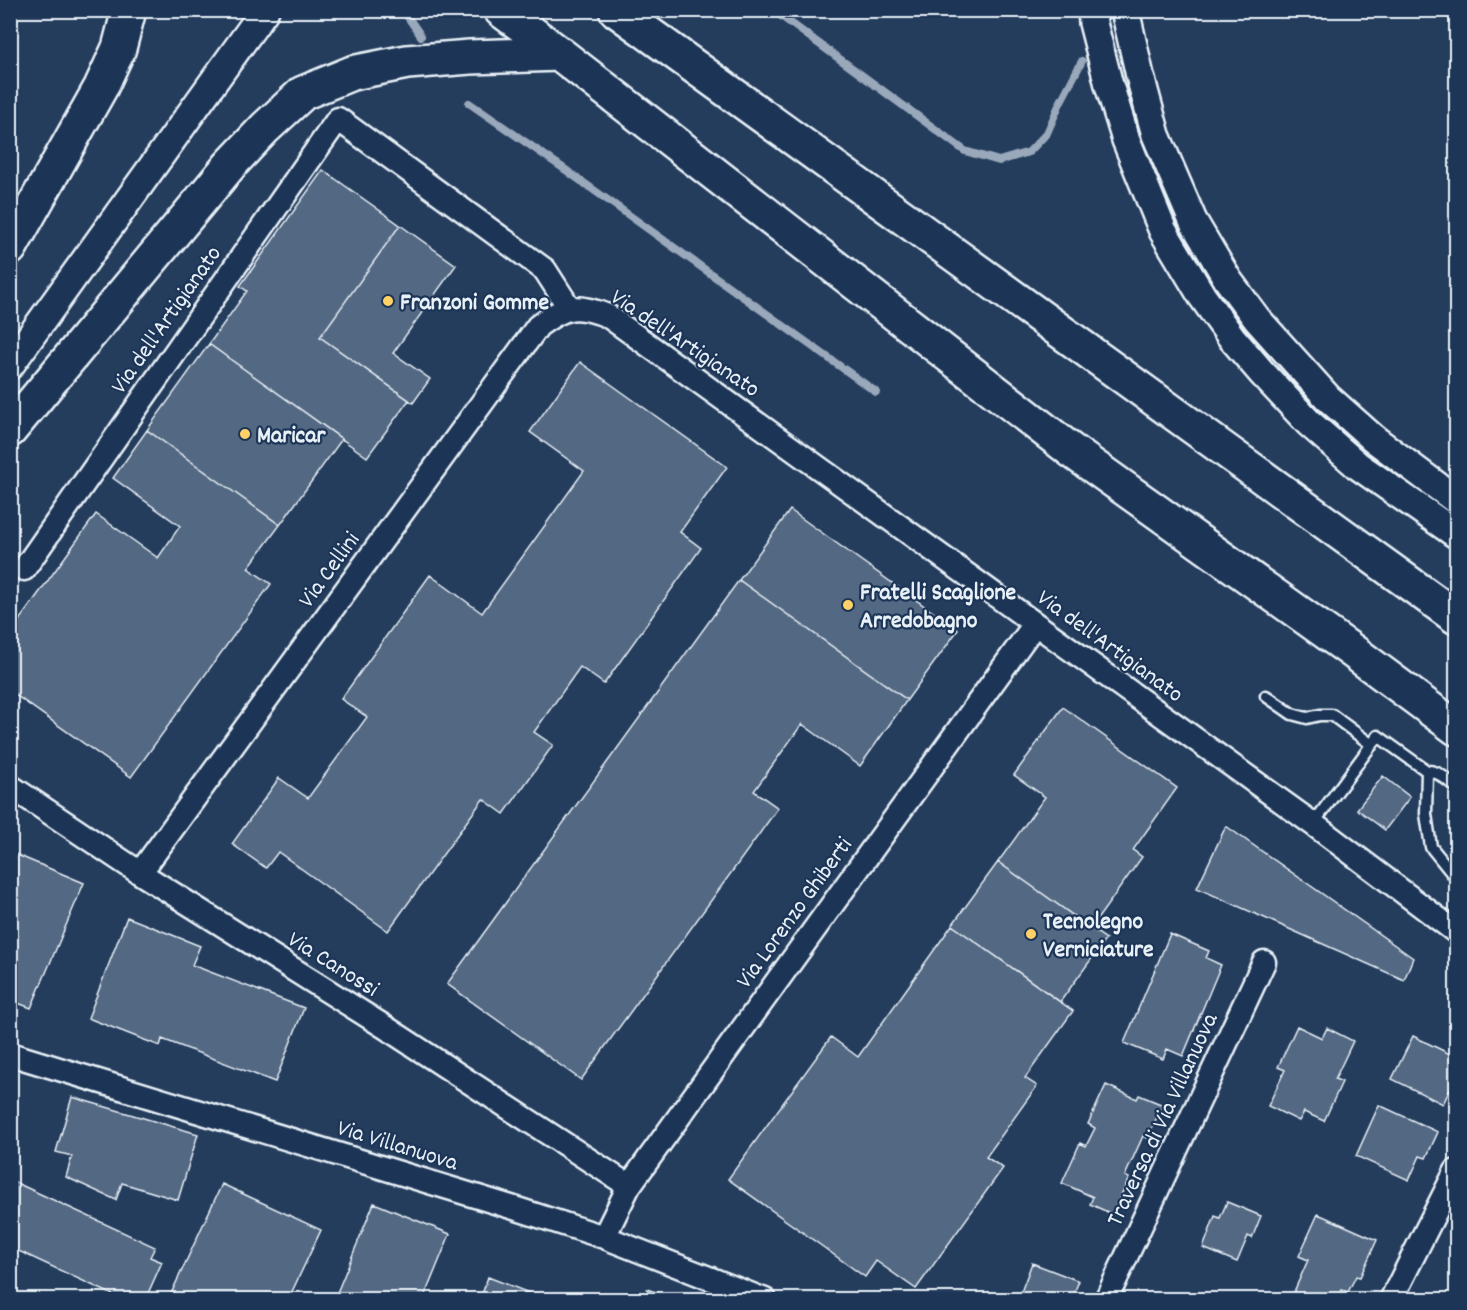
<svg xmlns="http://www.w3.org/2000/svg" width="1467" height="1310" font-family="Dekko,sans-serif">
	<rect width="100%" height="100%" fill="#253d5d"/>
	<filter id="ink" filterUnits="userSpaceOnUse"><feTurbulence type="fractalNoise" baseFrequency=".0167" numOctaves="2"/><feDisplacementMap in="SourceGraphic" scale="12" xChannelSelector="R" yChannelSelector="G"/><feConvolveMatrix kernelMatrix="1 2 1 2 8 2 1 2 1" color-interpolation-filters="sRGB"/></filter>
	<g filter="url(#ink)">
		<g fill="none" stroke-linecap="round" stroke-linejoin="round">
			<!-- stream -->
			<path stroke="#99a8ba" stroke-width="8" d="M403,10L421,36
				M773,10L965,151L999,161L1029,152L1047,133L1060,103L1082,61
				M469,103L563,168L876,392"/>
		</g>
		<!-- building -->
		<path fill="#536782" stroke="#e8f1f8" stroke-width="1.5" d="M323,170L400,225L320,337L409,400L367,457L209,344L247,291L240,286Z
			M400,225L456,265L393,353L430,379L413,403L320,337Z
			M209,344L342,439L280,525L147,430Z
			M580,362L727,467L680,532L701,548L604,684L580,667L534,732L553,745L504,814L483,799L388,931L278,852L266,868L232,844L279,778L308,798L367,717L341,699L430,575L482,613L584,471L530,432Z
			M147,430L280,525L248,568L271,584L131,777L10,691V633L96,514L158,558L180,526L113,478Z
			M790,510L958,630L907,700L739,580Z
			M739,580L907,700L860,766L802,724L754,791L778,808L581,1080L447,984Z
			M1063,707L1177,788L1133,850L1142,857L1091,928L998,862L1045,797L1014,775Z
			M1383,776L1410,797L1385,830L1357,809Z
			M1226,826L1413,958L1404,980L1197,888Z
			M10,852L84,883L31,1008L10,1000Z
			M998,862L1106,939L1060,1002L952,925Z
			M127,917L200,946L192,965L304,1008L275,1082L162,1039L160,1046L88,1018Z
			M952,925L1073,1011L1025,1078L1037,1086L986,1157L1003,1168L916,1289L876,1261L865,1277L728,1179L831,1037L858,1057Z
			M1170,934L1209,951L1206,958L1221,965L1183,1056L1167,1049L1163,1059L1124,1043Z
			M1297,1026L1322,1038L1327,1028L1353,1041L1335,1079L1342,1082L1324,1121L1304,1112L1299,1121L1268,1106L1285,1070L1278,1067Z
			M1413,1036L1456,1057V1076L1443,1104L1392,1079Z
			M1106,1085L1137,1099L1139,1095L1163,1105L1147,1138L1143,1136L1125,1176L1129,1178L1112,1214L1090,1204L1093,1197L1062,1183L1080,1143L1086,1146L1095,1128L1088,1124Z
			M72,1097L198,1134L178,1200L122,1183L116,1200L66,1177L72,1156L56,1152Z
			M1379,1105L1438,1132L1426,1158L1420,1156L1409,1180L1356,1156Z
			M10,1180L155,1247L150,1257L162,1262L145,1300H124L10,1247Z
			M222,1184L321,1230L288,1300H178L170,1296Z
			M1227,1202L1261,1216L1252,1238L1248,1236L1237,1262L1203,1248L1215,1216L1220,1218Z
			M374,1203L450,1234L423,1300H334Z
			M1318,1214L1377,1240L1360,1277L1356,1276L1348,1292L1342,1290L1337,1300H1305L1293,1294L1308,1260L1299,1256Z
			M1032,1263L1079,1281L1071,1300H1018Z
			M488,1277L547,1300H480Z
			M647,1289L677,1300H643Z"/>
		<g fill="none" stroke-linecap="round" stroke-linejoin="round">
			<defs>
				<path id="service" d="M1266,696L1292,714L1307,718L1320,715H1332L1372,745
					M1427,771L1426,814L1431,847L1456,878
					M1313,824L1378,736L1427,771C1438,770 1448,781 1456,787"/>
				<path id="minor" d="M24,569L338,119L545,270L570,309
					M10,786L140,873L385,1027L629,1186
					M140,873L538,326C565,306 576,303 608,316L1313,824L1456,932
					M10,1054L511,1207L604,1237L765,1300
					M604,1237L629,1186L1035,624
					M1106,1300L1264,962
					M1391,1300L1456,1171"/>
				<path id="tertiary" d="M1092,10L1093,23L1109,85L1126,140L1163,231L1202,296L1232,338L1262,373L1309,423L1357,465L1456,534
					M1125,10L1140,76L1156,135L1193,221L1228,280L1257,319L1328,398L1373,438L1456,500
					M10,365L265,10"/>
				<path id="trunk" d="M501,10L560,54L1072,451L1351,650L1456,728
					M616,10L1456,617
					M10,248L101,87L119,48L129,10
					M10,430L230,165L265,128L303,93L352,73L407,62L470,57L560,54"/>
			</defs>
			<!-- service casing -->
			<use href="#service" stroke="#e8f1f8" stroke-width="15"/>
			<!-- minor casing -->
			<use href="#minor" stroke="#e8f1f8" stroke-width="27"/>
			<!-- tertiary casing -->
			<use href="#tertiary" stroke="#e8f1f8" stroke-width="32"/>
			<!-- trunk casing -->
			<use href="#trunk" stroke="#e8f1f8" stroke-width="38"/>
			<!-- service -->
			<use href="#service" stroke="#1d3557" stroke-width="10"/>
			<!-- minor -->
			<use href="#minor" stroke="#1d3557" stroke-width="22"/>
			<!-- tertiary -->
			<use href="#tertiary" stroke="#1d3557" stroke-width="27"/>
			<!-- trunk -->
			<use href="#trunk" stroke="#1d3557" stroke-width="33"/>
		</g>
	</g>
	<!-- markers -->
	<g fill="#ffd166" stroke="#1d3557" stroke-width="2">
		<circle cx="388" cy="301" r="6"/>
		<circle cx="245" cy="434" r="6"/>
		<circle cx="848" cy="605" r="6"/>
		<circle cx="1031" cy="934" r="6"/>
	</g>
	<g text-anchor="middle" stroke-width="4.5" stroke-linejoin="round" paint-order="stroke">
		<!-- poi labels -->
		<g font-size="24" font-weight="bold" fill="#e8f1f8" stroke="#1d3557" text-anchor="start">
			<text x="400" y="309">Franzoni Gomme</text>
			<text x="257" y="442">Maricar</text>
			<text x="860" y="599">Fratelli Scaglione<tspan x="860" dy="28">Arredobagno</tspan></text>
			<text x="1043" y="928">Tecnolegno<tspan x="1043" dy="28">Verniciature</tspan></text>
		</g>
		<!-- street labels -->
		<g font-size="24" fill="#e8f1f8" stroke="#1d3557">
			<text transform="translate(165 319) rotate(-55)" y="8">Via dell'Artigianato</text>
			<text transform="translate(686 342) rotate(34)" y="8">Via dell'Artigianato</text>
			<text transform="translate(328 569) rotate(-54)" y="8">Via Cellini</text>
			<text transform="translate(1111 645) rotate(36)" y="8">Via dell'Artigianato</text>
			<text transform="translate(793 912) rotate(-54)" y="8">Via Lorenzo Ghiberti</text>
			<text transform="translate(334 963) rotate(32)" y="8">Via Canossi</text>
			<text transform="translate(1161 1119) rotate(-65)" y="8">Traversa di Via Villanuova</text>
			<text transform="translate(398 1144) rotate(17)" y="8">Via Villanuova</text>
		</g>
	</g>
	<!-- margin -->
	<rect width="1467" height="1310" fill="none" stroke="#1d3557" stroke-width="36"/>
	<rect x="18" y="18" width="1431" height="1274" fill="none" stroke="#e8f1f8" stroke-width="2" filter="url(#ink)"/>
</svg>
